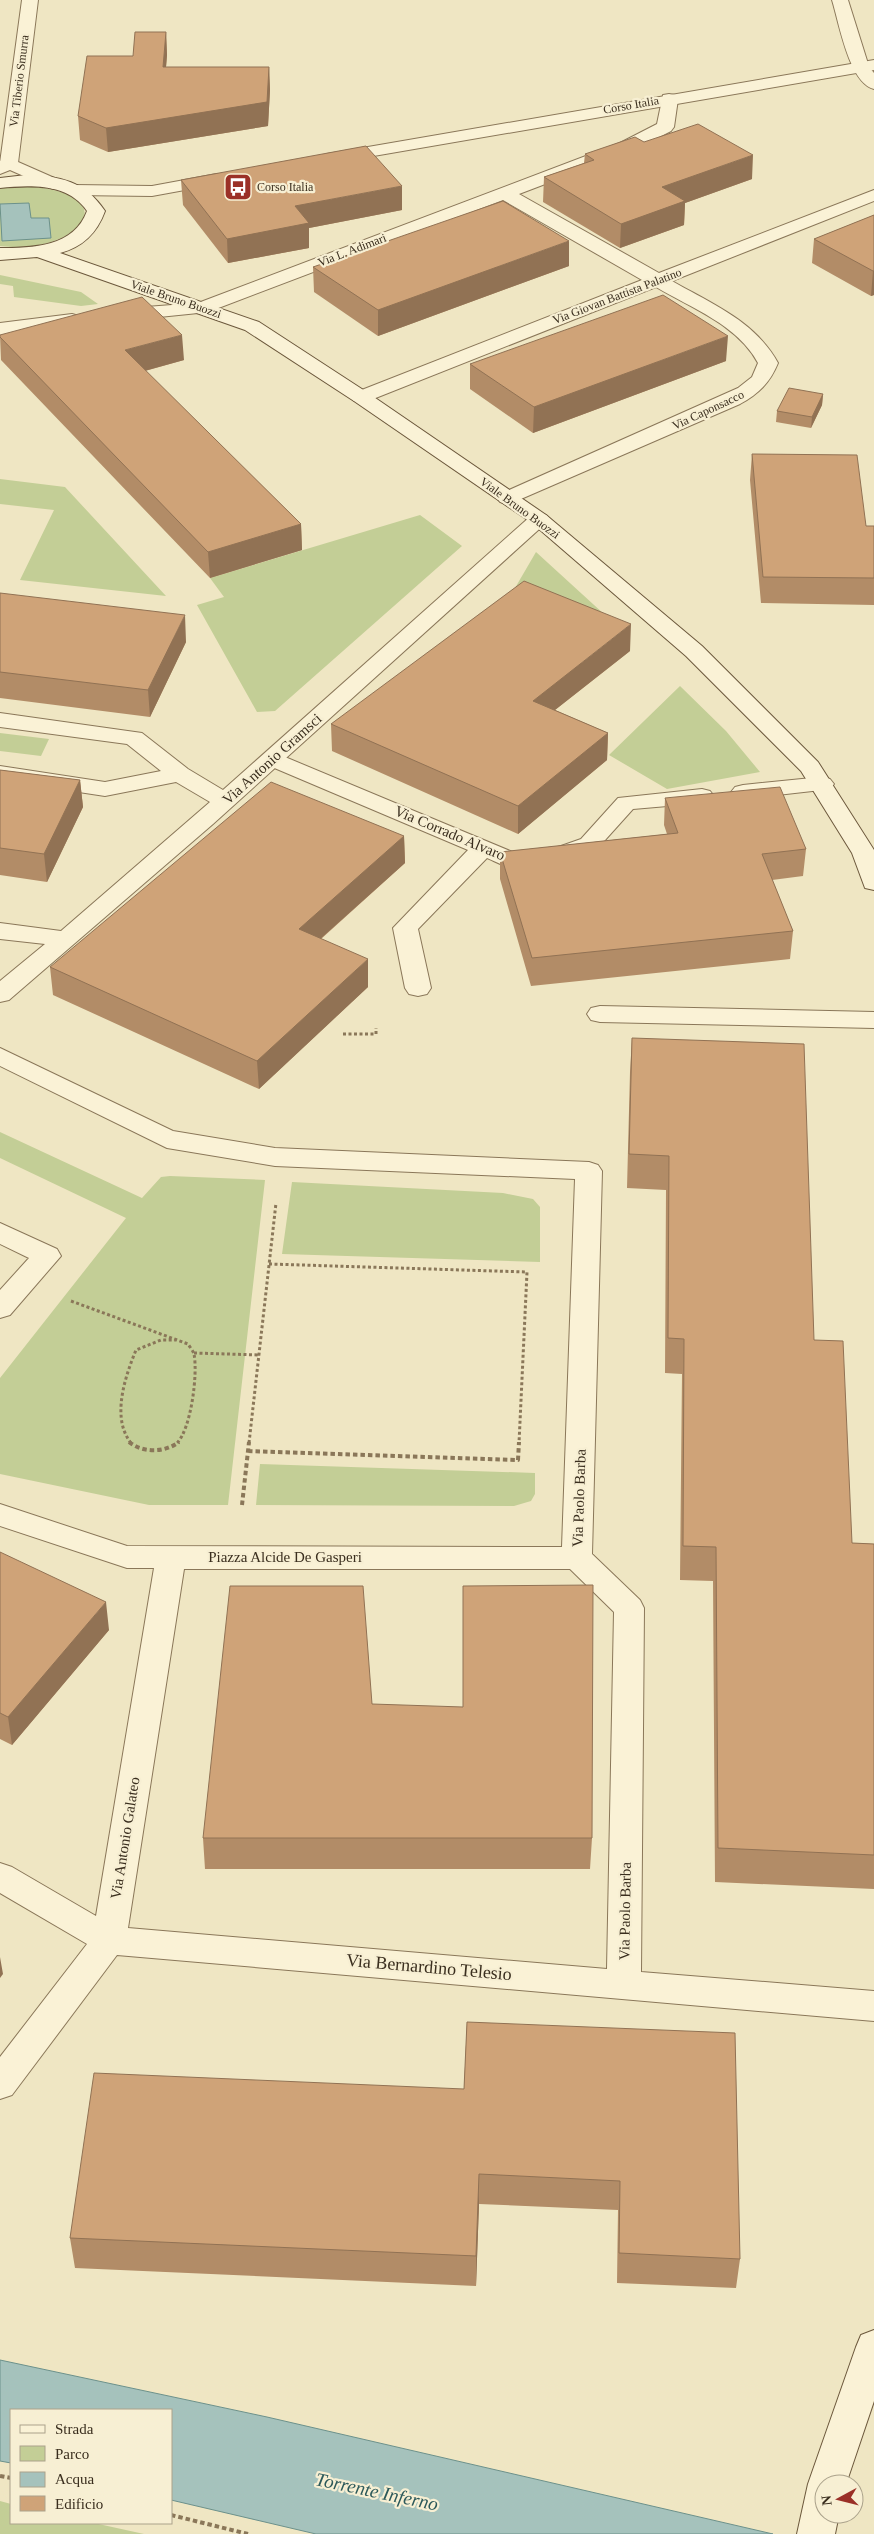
<svg xmlns="http://www.w3.org/2000/svg" width="874" height="2534" font-family="'Times New Roman',serif">
	<rect width="100%" height="100%" fill="#efe6c3"/>
	<!-- green -->
	<path fill="#c3ce96" d="M22,186C133,192 78,256 0,246V188Z
		M0,275L81,292L98,304L81,306L14,297L13,286L0,284Z
		M0,479L65,487L166,596L20,580L54,510L0,504Z
		M420,515L462,546L275,711L257,712L197,605L224,597L210,578Z
		M536,552L628,636L515,588Z
		M680,686L726,731L760,772L667,789L609,755Z
		M0,733L49,739L41,756L0,751Z
		M0,1132L142,1198L161,1177L170,1176L265,1180L228,1505H149L0,1474V1378L126,1218L0,1158Z
		M292,1182L503,1193L533,1199L540,1207V1262L282,1254Z
		M260,1464L535,1473V1494L531,1501L514,1506L256,1505Z
		M0,2501L11,2504V2523H94L144,2534H0Z"/>
	<!-- water -->
	<path fill="#a5c2bc" stroke="#6c918b" d="M29,203L31,218H49L51,238L2,241L0,204Z
		M0,2360L267,2417L773,2534H316L171,2500V2410H11V2463L0,2461Z"/>
	<g fill="none" stroke-linecap="round" stroke-linejoin="round">
		<defs>
			<path id="service" d="M273,752L527,858L581,839L618,798L702,789L710,791L714,796L710,801L702,803L633,809L597,849L534,871C518,875 502,864 487,858L418,929L431,988L427,994L418,996L409,994L405,988L393,928L468,850L265,764L261,759L265,754Z
				M822,777L830,779L834,784L830,789L743,799L735,797L731,792L735,787L743,785Z
				M600,1006L874,1012V1028L600,1022L591,1020L587,1014L591,1008Z"/>
			<path id="minor" d="M832,0H848L869,67L874,73V89C849,83 839,22 832,0Z
				M669,94L675,95L678,99L674,127L671,131L632,151L519,194L659,273L874,190V201L672,281C712,304 755,321 778,363C770,383 758,394 740,404L514,502L507,504L500,502L497,498L500,494L738,388L752,377L758,363C738,325 691,308 656,287L368,401H354L351,397L354,393L642,280L503,200L208,312L120,321L113,319L110,315L113,311L120,309L198,303L620,143L657,124L663,95Z
				M9,158L59,180L62,184L59,188L53,189L10,170L0,174V161Z
				M72,314L79,316L82,320L79,324L0,335V323Z
				M539,513L546,515L550,519L546,523L213,824L9,1000L0,1002V981L45,944L0,939V923L61,931L210,802L176,782L105,796L0,780V766L105,782L161,771L127,744L0,727V713L142,733L188,769L223,790L532,515Z
				M0,1048L173,1131L275,1148L589,1162L598,1165L602,1171L592,1554L640,1600L644,1608L641,1972L874,1991V2021L117,1955L12,2095L0,2099V2057L87,1944L0,1893V1863L12,1867L96,1916L154,1568H127L0,1526V1504L127,1546L562,1547L575,1179L275,1166L167,1148L0,1066ZM184,1569H570L614,1612L607,1969L128,1928Z
				M0,1223L57,1249L61,1256L10,1315L0,1318V1290L29,1258L0,1244Z"/>
			<path id="tertiary" d="M22,0H38L18,163L15,167H3L0,163Z
				M874,60V70L333,163L327,162L324,158L327,154L333,153Z
				M217,174L223,175L226,179L223,183L152,196L74,195L68,194L65,190L68,186L74,185L152,186Z"/>
			<path id="secondary" d="M26,175C60,176 85,181 105,211C97,233 83,247 60,253L259,322L368,393L546,515L702,646L818,762L874,850V890L865,888L852,853L801,771L686,656L532,523L354,401L245,330L37,257L0,260V248C33,248 74,247 87,211C68,183 30,185 0,188V178Z
				M874,2330V2401L846,2484H824V2514H839L835,2534H797L808,2484L856,2347L861,2335Z"/>
		</defs>
		<!-- service casing -->
		<use href="#service" stroke="#8a7759" stroke-width="2"/>
		<!-- minor casing -->
		<use href="#minor" stroke="#8a7759" stroke-width="2"/>
		<!-- tertiary casing -->
		<use href="#tertiary" stroke="#8a7759" stroke-width="2"/>
		<!-- secondary casing -->
		<use href="#secondary" stroke="#6c583c" stroke-width="2"/>
		<!-- path-far1 -->
		<path stroke="#8a7759" stroke-width="3" stroke-dasharray="3 2.5" stroke-linecap="butt" d="M343,1034H376V1028
			M269,1264L527,1272L519,1443
			M71,1301L188,1344C190,1347 193,1351 194,1354C198,1374 191,1429 177,1443
			M194,1353L259,1355
			M131,1443C111,1418 125,1377 136,1350L161,1340H176
			M249,1443L276,1203"/>
		<!-- path -->
		<path stroke="#8a7759" stroke-width="4" stroke-dasharray="4.5 3" stroke-linecap="butt" d="M129,1442C143,1453 164,1453 179,1442
			M248,1451L518,1460L519,1442
			M242,1505L249,1442
			M0,2476L11,2478
			M171,2515L248,2534"/>
		<!-- service -->
		<use href="#service" fill="#faf2d6" fill-rule="evenodd"/>
		<!-- minor -->
		<use href="#minor" fill="#faf2d6" fill-rule="evenodd"/>
		<!-- tertiary -->
		<use href="#tertiary" fill="#faf2d6" fill-rule="evenodd"/>
		<!-- secondary -->
		<use href="#secondary" fill="#faf2d6" fill-rule="evenodd"/>
	</g>
	<!-- wall -->
	<path fill="#b28c67" d="M166,32L167,55L166,67H269L270,90L268,126L108,152L80,140L78,116L133,56Z
		M644,142L752,179L685,203L684,225L620,248L543,202L544,177L584,163L585,154Z
		M181,180L402,210L309,228V248L228,263L183,205Z
		M874,215V295L871,296L812,263L814,239Z
		M569,266L378,336L314,292L313,267Z
		M0,335L184,360L145,371L301,524L302,550L210,578L1,360Z
		M726,361L533,433L470,389V364Z
		M823,394L822,405L811,428L776,422L777,411Z
		M752,454L866,526H874V605L761,603L750,480Z
		M0,593L186,642L150,717L0,698Z
		M630,651L555,710L608,733L607,760L518,834L332,751L331,724Z
		M0,770L80,780L83,807L47,882L0,875Z
		M665,798L806,849L803,876L772,880L793,931L790,959L531,986L500,879V852L667,834L664,825Z
		M404,836L405,863L321,939L368,987L259,1089L53,995L50,967Z
		M632,1038L814,1340L852,1543L874,1544V1889L715,1882L713,1581L680,1580L682,1374L665,1373L666,1190L627,1188L630,1072Z
		M0,1552L109,1630L12,1745L0,1739Z
		M372,1704L592,1838L590,1869H205L203,1838Z
		M467,2022L740,2259L736,2288L617,2283L618,2210L479,2204L476,2286L75,2268L70,2238L464,2089Z"/>
	<!-- shaded-wall -->
	<path fill="#917254" d="M166,32L167,55L164,91L163,67Z
		M269,67L270,90L268,126L108,152L106,128Z
		M753,155L752,179L685,203L684,225L620,248L621,224L662,187Z
		M402,186V210L309,228V248L228,263L227,239L295,206Z
		M569,241V266L378,336V310Z
		M873,271H874V295L871,296Z
		M182,335L184,360L126,376L125,350Z
		M728,336L726,361L533,433L534,407Z
		M823,394L822,405L811,428L812,417Z
		M301,524L302,550L210,578L208,552Z
		M185,615L186,642L150,717L148,690Z
		M631,624L630,651L532,728L533,701Z
		M608,733L607,760L518,834V806Z
		M80,780L83,807L47,882L44,854Z
		M404,836L405,863L300,957L299,929Z
		M368,959V987L259,1089L257,1061Z
		M106,1602L109,1630L12,1745L8,1717Z
		M0,1957L3,1974L0,1978Z
		M479,2174V2204L476,2286V2256Z"/>
	<!-- building -->
	<path fill="#cfa378" stroke="#917254" d="M135,32H166L163,67H269L267,102L106,128L78,116L87,56H133Z
		M698,124L753,155L662,187L685,201L621,224L544,177L594,160L585,154L635,137L644,142Z
		M366,146L402,186L295,206L309,223L227,239L181,180Z
		M503,201L569,241L378,310L313,267Z
		M874,215V271H873L814,239Z
		M663,295L728,336L534,407L470,364Z
		M142,297L182,335L125,350L301,524L208,552L0,337V335Z
		M789,388L823,394L812,417L777,411Z
		M752,454L857,455L866,526H874V578L763,577Z
		M524,581L631,624L533,701L608,733L518,806L331,724Z
		M0,593L185,615L148,690L0,672Z
		M0,770L80,780L44,854L0,848Z
		M271,782L404,836L299,929L368,959L257,1061L50,967Z
		M780,787L806,849L762,854L793,931L532,958L500,852L678,833L665,798Z
		M632,1038L804,1044L814,1340L843,1341L852,1543L874,1544V1855L718,1848L716,1547L683,1546L684,1339L668,1338L669,1156L629,1154Z
		M0,1552L106,1602L8,1717L0,1713Z
		M593,1585L592,1838H203L230,1586H363L372,1704L463,1707V1586Z
		M467,2022L735,2033L740,2259L619,2253L620,2181L479,2174L476,2256L70,2238L94,2073L464,2089Z"/>
	<!-- icons -->
	<defs>
		<symbol id="bus-square" viewBox="-11 -11 22 22"><rect x="-9" y="-9" width="18" height="18" rx="4" fill="#9b3027" stroke="#f7efd3"/><path d="M-5-6H5V4H4V6H2V4H-2V6H-4V4H-5ZM-3.5-4V0h7V-4ZM-3.5 1.2v1.5H-2V1.2ZM2 1.2v1.5H3.5V1.2Z" fill="#fff"/></symbol>
	</defs>
	<g fill-rule="evenodd">
		<use href="#bus-square" x="222" y="171" width="32" height="32"/>
	</g>
	<g text-anchor="middle" stroke-width="4.5" stroke-linejoin="round" paint-order="stroke">
		<!-- far-street labels -->
		<g font-size="12" fill="#3a2e1e" stroke="#f7efd3">
			<text transform="translate(19 81) rotate(-83)" y="4">Via Tiberio Smurra</text>
			<text transform="translate(631 105) rotate(-10)" y="4">Corso Italia</text>
			<text transform="translate(352 250) rotate(-21)" y="4">Via L. Adimari</text>
			<text transform="translate(617 296) rotate(-21)" y="4">Via Giovan Battista Palatino</text>
			<text transform="translate(176 299) rotate(19)" y="4">Viale Bruno Buozzi</text>
			<text transform="translate(708 410) rotate(-25)" y="4">Via Caponsacco</text>
			<text transform="translate(520 508) rotate(36)" y="4">Viale Bruno Buozzi</text>
		</g>
		<!-- far-poi labels -->
		<g font-size="12" fill="#3a2e1e" stroke="#f7efd3" text-anchor="start">
			<text x="257" y="191">Corso Italia</text>
		</g>
		<!-- street labels -->
		<g font-size="15" fill="#3a2e1e" stroke="#f7efd3">
			<text transform="translate(272 759) rotate(-42)" y="5">Via Antonio Gramsci</text>
			<text transform="translate(450 833) rotate(23)" y="5">Via Corrado Alvaro</text>
			<text transform="translate(579 1498) rotate(-88)" y="5">Via Paolo Barba</text>
			<text x="285" y="1562">Piazza Alcide De Gasperi</text>
			<text transform="translate(125 1838) rotate(-81)" y="5">Via Antonio Galateo</text>
			<text transform="translate(625 1911) rotate(-89)" y="5">Via Paolo Barba</text>
		</g>
		<!-- near-street labels -->
		<g font-size="18" fill="#3a2e1e" stroke="#f7efd3">
			<text transform="translate(429 1967) rotate(5)" y="6">Via Bernardino Telesio</text>
		</g>
		<!-- near-water labels -->
		<g font-size="19" font-style="italic" fill="#2c595a" stroke="#f7efd3">
			<text transform="translate(377 2491) rotate(12)" y="7">Torrente Inferno</text>
		</g>
	</g>
	<!-- legend -->
	<rect x="10" y="2409" width="162" height="115" fill="#f7efd3" stroke="#aba28b"/>
	<rect x="20" y="2425" width="25" height="8" fill="#faf2d6" stroke="#aba28b"/>
	<text x="55" y="2434" font-size="15" fill="#3a2e1e">Strada</text>
	<rect x="20" y="2446" width="25" height="15" fill="#c3ce96" stroke="#aba28b"/>
	<text x="55" y="2459" font-size="15" fill="#3a2e1e">Parco</text>
	<rect x="20" y="2472" width="25" height="15" fill="#a5c2bc" stroke="#aba28b"/>
	<text x="55" y="2484" font-size="15" fill="#3a2e1e">Acqua</text>
	<rect x="20" y="2496" width="25" height="15" fill="#cfa378" stroke="#aba28b"/>
	<text x="55" y="2509" font-size="15" fill="#3a2e1e">Edificio</text>
	<!-- north arrow -->
	<g transform="translate(839 2499) rotate(263)"><circle r="24" fill="#f7efd3" stroke="#aba28b"/>
	<path d="M0-4L9 19L0 12L-9 19Z" fill="#9b3027"/>
	<text y="-8" font-size="14" font-weight="bold" text-anchor="middle" fill="#3a2e1e">N</text>
	</g>
</svg>
